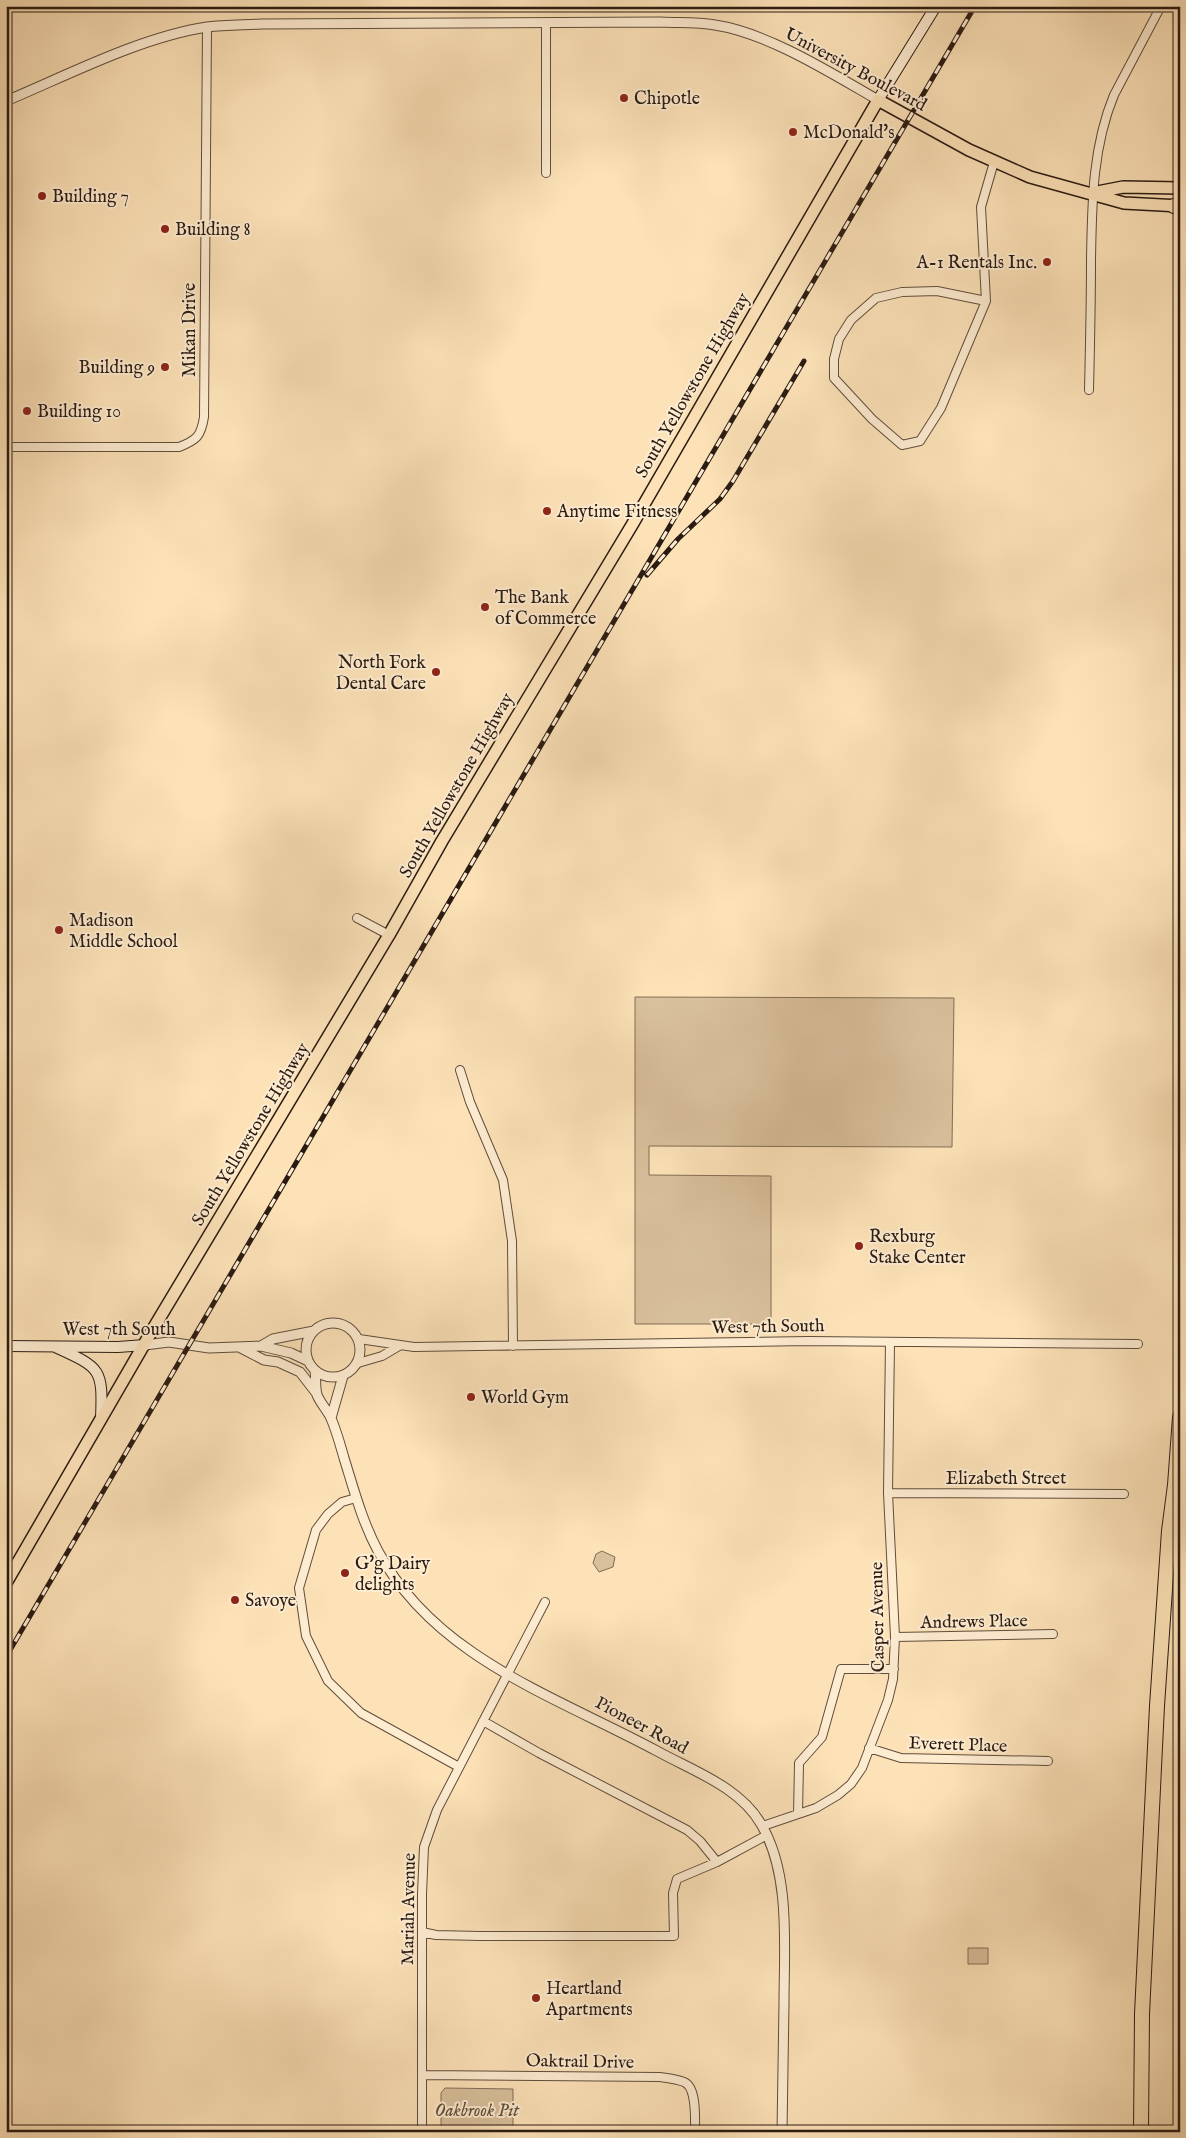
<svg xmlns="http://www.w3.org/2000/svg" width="1186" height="2138" font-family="'IM FELL English',serif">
	<rect width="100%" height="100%" fill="#fde2b8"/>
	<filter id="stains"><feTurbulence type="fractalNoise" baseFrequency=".004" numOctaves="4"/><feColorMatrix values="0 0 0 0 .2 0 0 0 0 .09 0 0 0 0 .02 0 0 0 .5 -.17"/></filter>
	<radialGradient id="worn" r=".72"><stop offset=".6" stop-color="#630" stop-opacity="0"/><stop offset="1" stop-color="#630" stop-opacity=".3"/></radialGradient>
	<!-- green -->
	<path fill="#d9c09c" stroke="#826e57" d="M635,997L954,998L952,1147L649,1146V1175L771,1176V1324H635Z
		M602,1551L615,1557L613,1567L599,1572L593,1563L596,1554Z
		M968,1948H988V1964H968Z
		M445,2088L513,2089V2132H441V2093Z"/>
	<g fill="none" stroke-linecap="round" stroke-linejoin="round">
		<defs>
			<path id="minor" d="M546,173V23
				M986,301L937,291L902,292L876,298L851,320L839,339L834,359V378L872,419L902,445L920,441L941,408L986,301L981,207L994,162
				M1089,390C1090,347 1091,304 1091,260C1092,205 1092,148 1114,95L1161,6
				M6,447H179C197,440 201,436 204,417L207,27
				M357,918L389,935
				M460,1070L470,1102L503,1180L512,1241L513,1346
				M359,1339L414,1347L808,1341L1138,1344
				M358,1363L382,1356L399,1346
				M888,1493L1124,1494
				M356,1498L342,1502L328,1514L316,1530L299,1588L306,1636L328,1681L361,1713L459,1767
				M895,1637L1053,1634
				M483,1721L539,1753L687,1830L700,1841L717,1862L767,1835
				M869,1748L901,1758L1048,1761
				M798,1814L799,1763L822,1737L841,1669H894
				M763,1826L816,1808L838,1795L851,1784L862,1768L888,1700L893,1679L895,1637L888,1493L890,1342
				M422,1932L436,1935L480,1936H674L673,1893L677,1879L717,1862
				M422,2075L660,2077C667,2078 677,2079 684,2082C697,2087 695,2119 695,2132
				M422,2132V1894L424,1847L437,1810L545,1602"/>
			<path id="tertiary" d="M6,101C68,75 141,37 207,27C225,25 243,25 261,24L661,22C679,23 697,22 715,25C768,33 831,73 878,100
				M306 1350a27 27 0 1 1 54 0a27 27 0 1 1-54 0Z
				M145,1345L169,1342L209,1348L261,1346L291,1353L308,1361
				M261,1346L273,1339L314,1331
				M241,1348L264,1360L278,1362L300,1372L317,1394
				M315,1370C316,1378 315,1387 317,1395C320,1402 326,1409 330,1416C336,1429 340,1444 344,1458C354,1490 362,1521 378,1551C435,1658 557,1697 657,1751C693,1771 740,1787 761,1824C791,1874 784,1947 784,2003C783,2046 783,2089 782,2132
				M331,1418L343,1376"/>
			<path id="secondary" d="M878,100L936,6
				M6,1346L118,1347L145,1345
				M55,1347C101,1368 103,1368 101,1419"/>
			<path id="primary" d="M1092,193L1123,187L1180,188
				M6,1583L153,1329L389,935L442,841L632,525L878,100L969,150L1030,177L1124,203L1180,206"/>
			<path id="motorway" d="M1174,206L1180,207
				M1141,2132L1142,2014L1157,1706L1169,1531L1175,1485L1180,1417"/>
		</defs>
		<!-- minor casing -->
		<use href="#minor" stroke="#5f4d3c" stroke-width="10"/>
		<!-- tertiary casing -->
		<use href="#tertiary" stroke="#5f4d3c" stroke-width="11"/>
		<!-- secondary casing -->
		<use href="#secondary" stroke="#2a1b12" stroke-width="12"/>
		<!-- primary casing -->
		<use href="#primary" stroke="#2a1b12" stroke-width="14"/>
		<!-- motorway casing -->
		<use href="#motorway" stroke="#2a1b12" stroke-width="16"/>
		<!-- minor -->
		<use href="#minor" stroke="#feecd1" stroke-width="8"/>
		<!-- tertiary -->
		<use href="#tertiary" stroke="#feecd1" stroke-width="9"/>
		<!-- secondary -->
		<use href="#secondary" stroke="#feecd1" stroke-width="10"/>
		<!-- primary -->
		<use href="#primary" stroke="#fde2b8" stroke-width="11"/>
		<!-- motorway -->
		<use href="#motorway" stroke="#fde2b8" stroke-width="14"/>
		<defs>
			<path id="rail" d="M647,575L678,539L720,499L733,481L804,361
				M6,1657L975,6"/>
		</defs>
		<!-- rail casing -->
		<use href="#rail" stroke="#2a1b12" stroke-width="5"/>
		<!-- rail -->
		<use href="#rail" stroke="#feecd1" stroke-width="3" stroke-dasharray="9" stroke-linecap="butt"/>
	</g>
	<!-- markers -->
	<g fill="#8f2418" stroke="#feecd1" stroke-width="2">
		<circle cx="624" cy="98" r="5"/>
		<circle cx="793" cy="132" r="5"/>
		<circle cx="42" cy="196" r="5"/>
		<circle cx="165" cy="229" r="5"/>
		<circle cx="1047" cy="262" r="5"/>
		<circle cx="165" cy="367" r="5"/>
		<circle cx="27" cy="411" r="5"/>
		<circle cx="547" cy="511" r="5"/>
		<circle cx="485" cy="607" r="5"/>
		<circle cx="436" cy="672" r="5"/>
		<circle cx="59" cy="930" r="5"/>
		<circle cx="859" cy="1246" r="5"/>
		<circle cx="471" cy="1397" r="5"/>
		<circle cx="345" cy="1573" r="5"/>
		<circle cx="235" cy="1600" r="5"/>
		<circle cx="536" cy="1998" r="5"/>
	</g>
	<g text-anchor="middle" stroke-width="4" stroke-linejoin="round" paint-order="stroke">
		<!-- street labels -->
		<g font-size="18" fill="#2a1b12" stroke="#feecd1">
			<text transform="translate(856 69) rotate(28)" y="6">University Boulevard</text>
			<text transform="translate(189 330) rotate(-90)" y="6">Mikan Drive</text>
			<text transform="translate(692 385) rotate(-60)" y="6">South Yellowstone Highway</text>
			<text transform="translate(456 785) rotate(-60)" y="6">South Yellowstone Highway</text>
			<text transform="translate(250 1134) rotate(-59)" y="6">South Yellowstone Highway</text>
			<text transform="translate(768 1326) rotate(-1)" y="6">West 7th South</text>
			<text x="119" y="1335">West 7th South</text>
			<text x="1006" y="1484">Elizabeth Street</text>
			<text transform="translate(877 1617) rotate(-91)" y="6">Casper Avenue</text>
			<text transform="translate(974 1621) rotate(-1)" y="6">Andrews Place</text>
			<text transform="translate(642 1725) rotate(28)" y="6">Pioneer Road</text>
			<text transform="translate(958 1744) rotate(2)" y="6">Everett Place</text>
			<text transform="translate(408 1909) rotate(-89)" y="6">Mariah Avenue</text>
			<text transform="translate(580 2061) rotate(1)" y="6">Oaktrail Drive</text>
		</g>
		<!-- poi labels -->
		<g font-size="18" fill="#2a1b12" stroke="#feecd1" text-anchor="start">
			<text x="634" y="104">Chipotle</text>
			<text x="803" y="138">McDonald's</text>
			<text x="52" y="202">Building 7</text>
			<text x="175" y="235">Building 8</text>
			<text x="1037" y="268" text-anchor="end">A-1 Rentals Inc.</text>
			<text x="155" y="373" text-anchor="end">Building 9</text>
			<text x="37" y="417">Building 10</text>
			<text x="557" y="517">Anytime Fitness</text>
			<text x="495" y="603">The Bank<tspan x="495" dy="21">of Commerce</tspan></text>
			<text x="426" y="668" text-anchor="end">North Fork<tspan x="426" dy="21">Dental Care</tspan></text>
			<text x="69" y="926">Madison<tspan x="69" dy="21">Middle School</tspan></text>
			<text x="869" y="1242">Rexburg<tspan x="869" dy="21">Stake Center</tspan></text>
			<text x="481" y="1403">World Gym</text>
			<text x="355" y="1569">G'g Dairy<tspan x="355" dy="21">delights</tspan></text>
			<text x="245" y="1606">Savoye</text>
			<text x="546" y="1994">Heartland<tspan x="546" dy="21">Apartments</tspan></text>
		</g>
		<!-- park labels -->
		<g font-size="18" font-style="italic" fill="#5f4d3b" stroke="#feecd1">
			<text x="477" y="2116">Oakbrook Pit</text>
		</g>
	</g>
	<!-- margin -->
	<rect width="1186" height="2138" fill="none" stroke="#fde2b8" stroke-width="25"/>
	<rect x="8" y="8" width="1171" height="2123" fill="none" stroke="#2a1b12" stroke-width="2.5"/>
	<rect x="12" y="12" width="1161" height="2113" fill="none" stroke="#2a1b12"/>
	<rect width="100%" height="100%" filter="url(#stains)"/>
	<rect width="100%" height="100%" fill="url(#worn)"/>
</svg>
